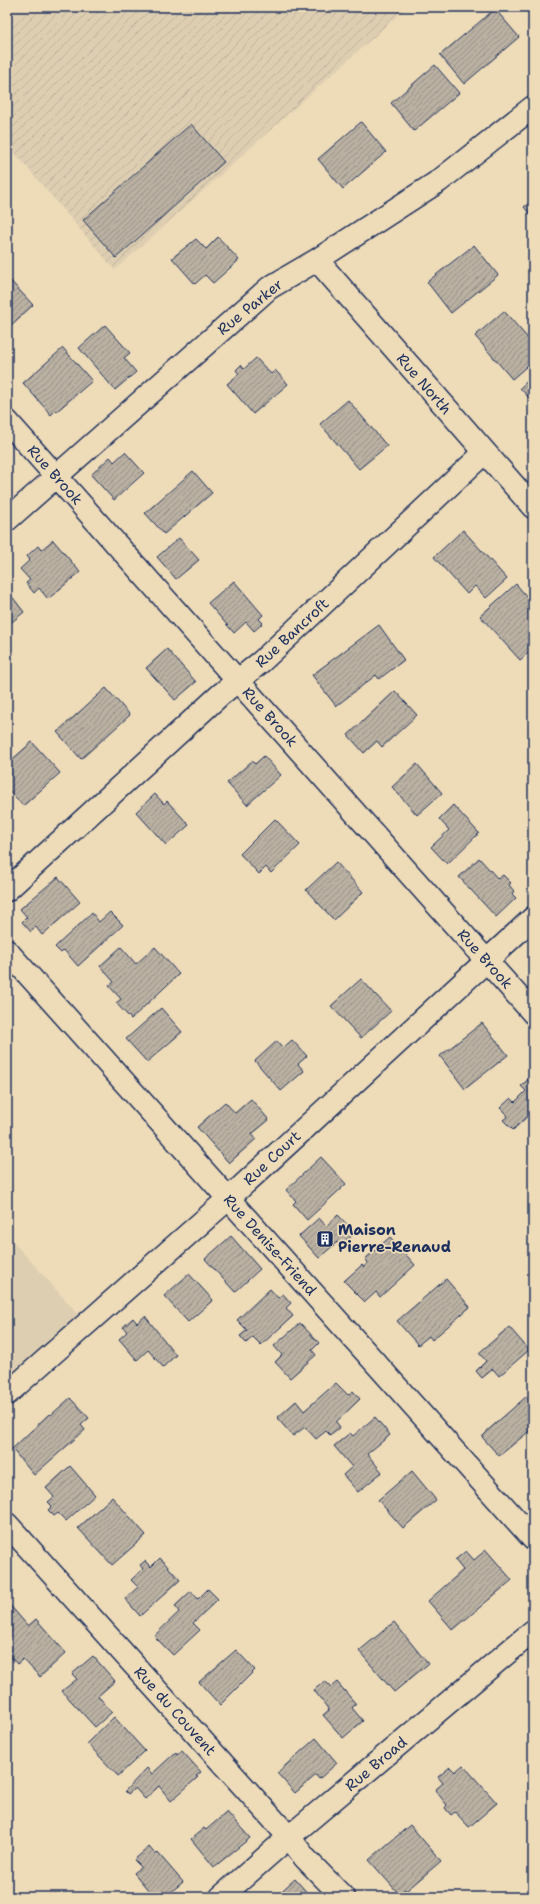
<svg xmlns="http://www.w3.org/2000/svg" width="540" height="1904" font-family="'Shantell Sans',sans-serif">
	<defs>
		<pattern id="industrial-furrows" width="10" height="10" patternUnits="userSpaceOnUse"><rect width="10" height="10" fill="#deceb1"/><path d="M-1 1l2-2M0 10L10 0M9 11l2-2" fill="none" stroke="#beb19b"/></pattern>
		<pattern id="building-hatch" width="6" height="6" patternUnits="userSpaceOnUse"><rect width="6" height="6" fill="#bab1a2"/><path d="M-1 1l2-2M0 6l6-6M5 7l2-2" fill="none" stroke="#969087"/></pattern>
	</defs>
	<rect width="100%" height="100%" fill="#eedbb8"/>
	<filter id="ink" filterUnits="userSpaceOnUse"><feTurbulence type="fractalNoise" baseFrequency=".025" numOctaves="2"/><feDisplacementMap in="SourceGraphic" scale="8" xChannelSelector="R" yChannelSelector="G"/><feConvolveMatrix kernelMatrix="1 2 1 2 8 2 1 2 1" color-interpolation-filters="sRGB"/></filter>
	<g filter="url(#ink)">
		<!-- built -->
		<path fill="#deceb1" d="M7,7H34L7,30Z
			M7,1235L80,1316L7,1381Z"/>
		<!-- industrial -->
		<path fill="url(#industrial-furrows)" d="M34,7H407L115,270L7,144V30Z"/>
		<!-- building -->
		<path fill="url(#building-hatch)" stroke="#1b2f5e" d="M495,9L519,37L464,84L440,55Z
			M435,65L459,93L414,131L391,103Z
			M361,122L386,152L343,189L318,159Z
			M191,124L224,162L116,258L83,220Z
			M533,200V218L524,207Z
			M218,237L239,260L213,283L205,275L195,284L172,258L196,239L206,249Z
			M474,245L498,275L451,313L427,282Z
			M7,277L33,305L9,327L7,325Z
			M504,311L533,344V361L512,379L475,336Z
			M105,325L130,353L124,358L136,372L115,390L79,348Z
			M63,348L92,381L57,411L56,410L51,415L23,383Z
			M256,358L271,374L275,370L288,384L253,414L227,384L239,374L236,370L241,365L244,369Z
			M533,376V402L520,388Z
			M348,400L387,446L359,469L320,424Z
			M125,452L144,473L114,500L91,475L110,457L114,462Z
			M193,471L212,493L164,534L145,513Z
			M463,530L507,579L486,598L475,586L467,594L434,557Z
			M179,538L199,560L176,579L157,557Z
			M53,540L80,572L48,599L39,588L34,593L26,583L30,580L20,569L30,560L27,556L38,546L41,550Z
			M234,581L263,615L259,619L263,623L254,631L246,622L234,633L208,603Z
			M516,584L533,604V649L520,660L480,616Z
			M7,590L24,612L7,626Z
			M379,625L404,660L379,679L376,675L336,706L312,675Z
			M167,649L196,682L175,700L146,668Z
			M106,688L130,715L81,759L57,732Z
			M395,691L417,715L382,747L377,741L364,753L348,735Z
			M32,742L60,773L23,806L7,788V764Z
			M264,756L281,775L247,805L227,783L252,761L255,764Z
			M417,764L442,793L417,815L392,787Z
			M155,794L164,804L167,801L189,825L166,845L136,812Z
			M453,805L479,833L447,864L431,847L449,830L439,819Z
			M275,819L300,845L271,873L266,867L259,874L240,854Z
			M479,858L498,879L503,875L511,883L509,885L514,891L512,894L516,898L496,917L459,877Z
			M336,862L363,892L334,920L306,890Z
			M58,877L80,902L42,935L36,927L31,932L22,922L27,917L20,909Z
			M110,912L123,925L78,966L64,950L61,953L55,947L92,913L99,922Z
			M121,947L136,964L155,947L179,974L131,1019L116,1003L121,999L109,986L114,982L100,966Z
			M361,979L391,1011L361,1038L331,1006Z
			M161,1008L182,1032L147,1062L126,1039Z
			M482,1023L508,1055L465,1089L440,1056Z
			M292,1040L307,1056L298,1064L304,1071L281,1091L255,1061L277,1041L283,1048Z
			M533,1075V1111L513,1130L503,1120L508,1116L500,1108L511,1098L515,1102L526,1091L521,1086Z
			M251,1099L269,1120L252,1134L256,1139L229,1163L197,1127L225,1102L235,1113Z
			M321,1157L346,1184L307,1220L293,1204L296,1201L286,1190Z
			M338,1215L355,1233L340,1246L337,1242L319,1258L299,1236L319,1218L326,1226Z
			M231,1236L260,1269L235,1292L205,1259Z
			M390,1237L415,1265L380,1297L376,1292L365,1302L344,1281L362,1265L364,1267L368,1262L365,1259Z
			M189,1274L213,1300L188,1322L164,1296Z
			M446,1279L470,1307L432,1340L429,1336L418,1345L397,1321Z
			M270,1289L278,1298L283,1294L291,1303L286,1308L293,1316L261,1345L253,1337L246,1343L240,1336L247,1330L237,1320Z
			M145,1316L176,1355L163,1367L148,1350L137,1360L119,1339L127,1332L123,1327L133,1318L137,1323Z
			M300,1323L319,1343L312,1350L316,1355L290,1378L275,1362L282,1355L274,1346Z
			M509,1327L529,1350L499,1376L493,1369L482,1378L476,1371L486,1361L479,1353Z
			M336,1383L348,1395L353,1391L360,1399L336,1422L340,1427L330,1435L326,1431L316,1439L305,1427L293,1436L277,1418L296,1401L304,1411Z
			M527,1396L533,1403V1428L499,1456L482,1437L487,1432V1431Z
			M70,1398L89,1418L81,1425L85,1430L34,1475L12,1449L49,1414L51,1415Z
			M375,1417L390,1435L367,1454L382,1472L358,1492L343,1475L352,1467L334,1446L350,1433L353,1436Z
			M70,1466L95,1495L66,1521L58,1513L54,1516L48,1510L52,1506L48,1502L54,1497L46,1488Z
			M412,1471L436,1500L403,1528L378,1500Z
			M112,1497L146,1535L112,1565L78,1528Z
			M486,1550L512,1580L453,1630L428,1601L463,1570L455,1560L466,1551L474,1560Z
			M160,1558L180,1580L140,1616L125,1599L138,1587L131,1580L143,1569L140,1565L145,1561L151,1567Z
			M208,1589L218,1599L193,1623L200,1630L173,1655L154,1636L179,1612L175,1606L191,1591L198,1599Z
			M8,1603L28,1626L36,1619L66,1653L40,1677L23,1659L17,1664L7,1653Z
			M394,1622L428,1664L394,1692L359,1651Z
			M236,1650L255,1670L220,1705L199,1682Z
			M93,1656L115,1681L98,1696L112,1712L95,1727L62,1691L77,1679L72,1674Z
			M325,1681L331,1687L337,1682L356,1704L352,1708L363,1721L343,1738L323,1715L329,1710L314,1690Z
			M114,1717L145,1751L118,1776L87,1743Z
			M316,1738L337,1763L319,1779L316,1775L295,1793L277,1773Z
			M182,1751L201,1772L196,1776L198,1777L171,1801L159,1786L145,1799L135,1788L128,1794L125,1791L147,1768L152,1774L176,1752L177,1755Z
			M463,1765L497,1803L469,1827L455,1812L451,1815L445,1808L447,1805L435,1790L443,1783L438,1777L450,1767L455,1772Z
			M227,1812L250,1838L214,1867L191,1839L204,1828L206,1830Z
			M410,1825L441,1861L406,1891L405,1889L399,1894L369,1860Z
			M149,1847L155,1854L157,1852L183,1882L165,1897H154L134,1873L141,1867L134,1860Z
			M295,1879L311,1897H275Z"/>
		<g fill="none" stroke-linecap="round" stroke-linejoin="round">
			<defs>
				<path id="minor" d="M317,260L533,507
					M7,421L533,1013
					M7,520L269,288L317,260L439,181L533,107
					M7,890L220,695L262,661L484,453
					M7,951L533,1539
					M7,1394L228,1199L533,918
					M7,1524L289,1837L305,1858L343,1897"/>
				<path id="tertiary" d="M221,1897L289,1837L533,1631"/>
			</defs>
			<!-- minor casing -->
			<use href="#minor" stroke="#1b2f5e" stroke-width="25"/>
			<!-- tertiary casing -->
			<use href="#tertiary" stroke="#1b2f5e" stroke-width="25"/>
			<!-- minor -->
			<use href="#minor" stroke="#eedbb8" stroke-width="22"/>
			<!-- tertiary -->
			<use href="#tertiary" stroke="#eedbb8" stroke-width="22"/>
		</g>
	</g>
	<!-- icons -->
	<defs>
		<symbol id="building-square" viewBox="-11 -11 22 22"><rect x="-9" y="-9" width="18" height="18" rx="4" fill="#1b2f5e" stroke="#eedbb8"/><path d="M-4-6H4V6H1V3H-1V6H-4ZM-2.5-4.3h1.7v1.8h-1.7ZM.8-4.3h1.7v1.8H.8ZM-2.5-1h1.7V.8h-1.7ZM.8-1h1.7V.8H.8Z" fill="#fff"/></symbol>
	</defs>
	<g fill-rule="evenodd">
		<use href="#building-square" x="315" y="1229" width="20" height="20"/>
	</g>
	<g text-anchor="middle" stroke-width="3.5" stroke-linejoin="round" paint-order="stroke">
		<!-- street labels -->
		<g font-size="15" fill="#1b2f5e" stroke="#eedbb8">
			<text transform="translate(250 307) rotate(-39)" y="5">Rue Parker</text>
			<text transform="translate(424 384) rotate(49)" y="5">Rue North</text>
			<text transform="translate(55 475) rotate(48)" y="5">Rue Brook</text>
			<text transform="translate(292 633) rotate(-43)" y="5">Rue Bancroft</text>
			<text transform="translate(270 717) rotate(48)" y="5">Rue Brook</text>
			<text transform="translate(485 959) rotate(48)" y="5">Rue Brook</text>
			<text transform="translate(272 1158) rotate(-43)" y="5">Rue Court</text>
			<text transform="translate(270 1245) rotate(48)" y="5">Rue Denise-Friend</text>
			<text transform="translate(175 1711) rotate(48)" y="5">Rue du Couvent</text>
			<text transform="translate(376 1764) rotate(-40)" y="5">Rue Broad</text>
		</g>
		<!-- poi labels -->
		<g font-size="15" font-weight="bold" fill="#1b2f5e" stroke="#eedbb8" text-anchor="start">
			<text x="338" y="1235">Maison<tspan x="338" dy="17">Pierre-Renaud</tspan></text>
		</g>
	</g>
	<!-- margin -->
	<rect width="540" height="1904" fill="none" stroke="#eedbb8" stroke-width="24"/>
	<rect x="12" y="12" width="516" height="1880" fill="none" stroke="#1b2f5e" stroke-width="1.5" filter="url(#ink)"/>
</svg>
